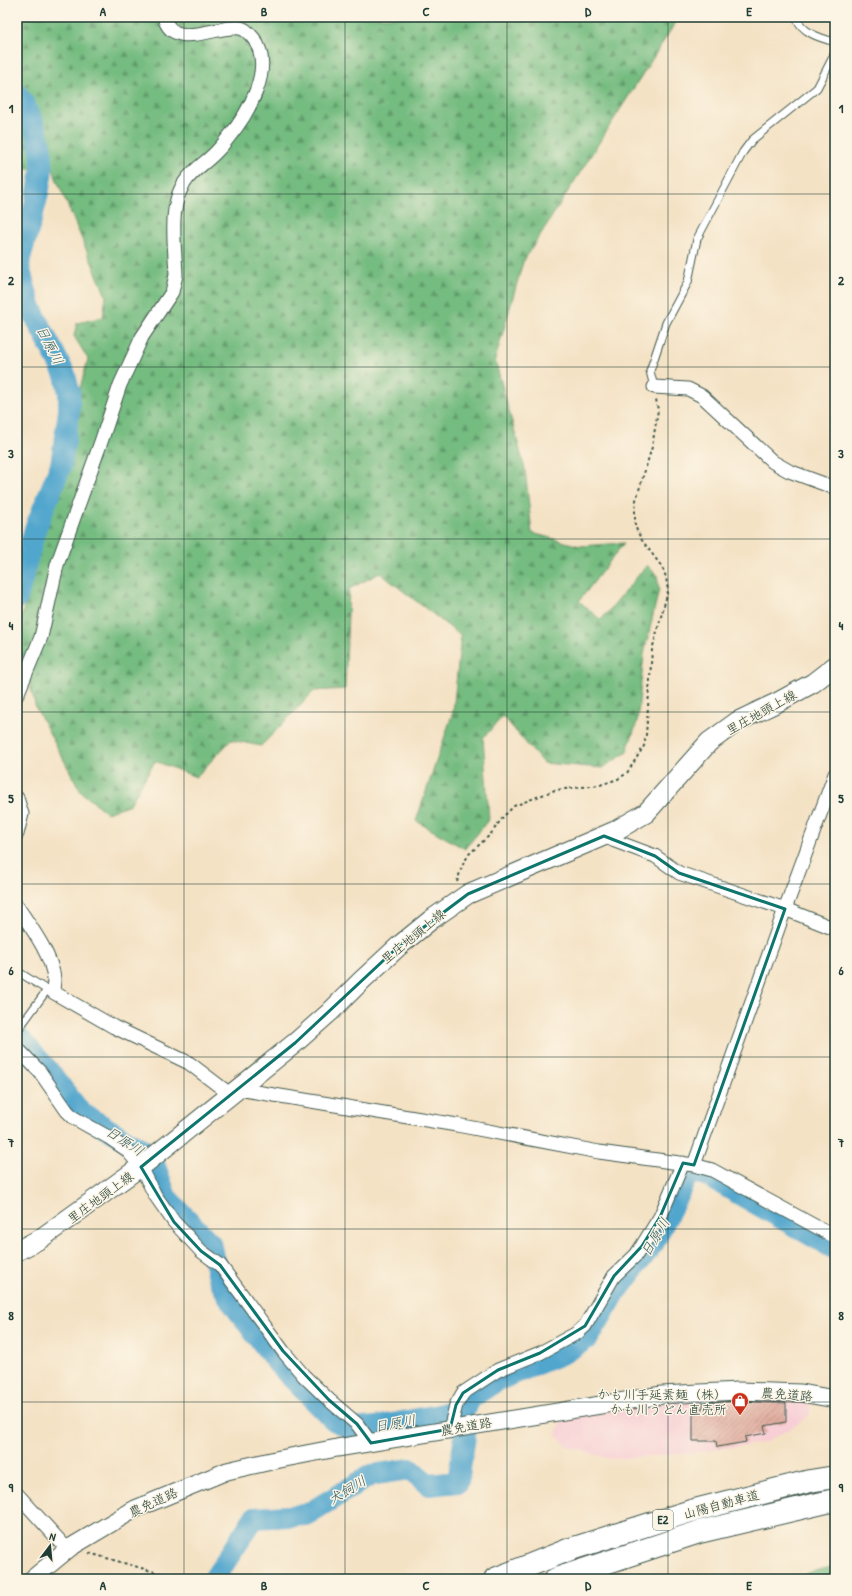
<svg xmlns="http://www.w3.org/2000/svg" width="852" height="1596" font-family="'Patrick Hand','Klee One',sans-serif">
	<defs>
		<pattern id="forest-firs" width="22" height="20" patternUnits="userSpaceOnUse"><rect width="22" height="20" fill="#74bc80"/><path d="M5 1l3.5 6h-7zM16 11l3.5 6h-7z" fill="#5f9a6a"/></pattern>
		<pattern id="building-hatch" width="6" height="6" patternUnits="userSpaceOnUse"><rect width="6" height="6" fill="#e1ada0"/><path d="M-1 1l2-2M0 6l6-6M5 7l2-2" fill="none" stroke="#b68e83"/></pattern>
	</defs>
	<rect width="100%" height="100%" fill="#fcf5e5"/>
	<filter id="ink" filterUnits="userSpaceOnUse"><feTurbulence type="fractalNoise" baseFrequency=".025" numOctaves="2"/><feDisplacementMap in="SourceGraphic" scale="8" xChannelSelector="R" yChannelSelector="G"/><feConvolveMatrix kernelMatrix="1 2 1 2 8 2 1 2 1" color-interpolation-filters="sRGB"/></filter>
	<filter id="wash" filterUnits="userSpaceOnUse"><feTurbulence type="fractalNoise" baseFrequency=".012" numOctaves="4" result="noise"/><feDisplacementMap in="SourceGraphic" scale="16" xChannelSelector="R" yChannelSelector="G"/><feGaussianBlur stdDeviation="0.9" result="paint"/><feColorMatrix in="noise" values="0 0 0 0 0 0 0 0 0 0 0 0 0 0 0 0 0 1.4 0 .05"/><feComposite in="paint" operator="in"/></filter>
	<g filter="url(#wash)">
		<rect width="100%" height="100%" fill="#f4e2c5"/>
		<!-- built -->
		<path fill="#f7cfd5" d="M787,1398L810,1402V1414L798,1424L764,1443L691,1453L610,1459L567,1446L557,1436L561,1419L671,1401Z"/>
		<!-- forest -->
		<path fill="url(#forest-firs)" stroke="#4a7c5a" d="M17,17H679L523,262L495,360L525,469L532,533L580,546L624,543L579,601L601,620L647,565L657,575L659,589L644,654L637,722L626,753L602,768L543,763L503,716L483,738L489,819L465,849L416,821L453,712L461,636L380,573L349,589L345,689L314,691L261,746L231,740L196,777L155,761L130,804L107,813L81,792L36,708L17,635L44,532L72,455L79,392L88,359L74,336L77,323L103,317L106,296L56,178L40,121L17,87Z
			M17,100L30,133L36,166L28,170L17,165Z
			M835,1566V1579H784Z"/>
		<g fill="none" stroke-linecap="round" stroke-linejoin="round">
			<!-- river -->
			<path stroke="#51a6cd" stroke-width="22" d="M17,94C24,102 28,112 32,121C38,135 43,153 42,168C39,198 28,229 20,258L19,267L30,306L65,375L69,392V411L61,465L35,529L17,598
				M17,1036L47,1069L81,1113L145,1151L152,1158L166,1197L210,1243L218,1277L231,1301L278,1364L334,1420L351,1429L376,1427L439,1415L465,1407L472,1397L496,1381L563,1353L588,1338L614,1295L654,1242L685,1180C692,1171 696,1173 706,1175L835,1249
				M214,1579L254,1518L306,1515L371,1475L410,1469L429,1485L458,1482L465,1436L461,1418L465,1408"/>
		</g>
		<g id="blocks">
			<!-- building -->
			<path fill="url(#building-hatch)" d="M738,1401L786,1403V1422L764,1426L766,1433L745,1437L746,1442L717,1447L716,1441H693V1409L703,1408V1403Z"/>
		</g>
	</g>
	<g filter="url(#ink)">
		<use href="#blocks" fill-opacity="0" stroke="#3f564a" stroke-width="1"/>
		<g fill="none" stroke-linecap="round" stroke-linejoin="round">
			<defs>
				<path id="service" d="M796,17C802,33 820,38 835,42
					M654,387L650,371L666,323L688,282L697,239L743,152L752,140L817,88L835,53
					M17,971L47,990
					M17,1031L47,990L53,992"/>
				<path id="minor" d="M654,387L688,389L702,396L773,462L789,471L835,488
					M17,695L41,637L57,565L102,439L120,385L142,337L172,292L176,275C175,244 167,202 188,178C196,168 208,161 217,151C221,147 225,142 228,138C248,114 275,68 254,39C250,34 246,29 240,28C218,24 173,52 164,17
					M17,798L22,814L17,834
					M604,836L615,841L655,856L679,873L785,909L835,929
					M17,906C30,926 52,955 54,979C54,983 53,988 53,992L114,1027L189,1063L231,1095
					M17,1048L40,1072L67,1111L74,1118L108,1137L127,1150L141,1167L155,1195L174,1222L201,1251L220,1265L283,1351L304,1376L329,1400L357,1424L371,1443
					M238,1089L457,1125L599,1152L694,1165L712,1170L835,1237
					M694,1165L785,909L835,774
					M450,1429L456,1405L463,1393L498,1370L540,1353L577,1333L585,1326L614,1276L636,1255L642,1246L660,1217L683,1163
					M17,1494L68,1550"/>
				<path id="tertiary" d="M32,1579L71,1547L135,1509L227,1471L280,1459L337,1448L662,1395L738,1391L801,1393L835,1399"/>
				<path id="secondary" d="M17,1251L40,1239L147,1162L295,1043L330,1012L361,981L400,945L432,919L468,894L615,831L646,813L709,742L738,721L778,702L813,683L835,666"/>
				<path id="motorway" d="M495,1579L568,1550L691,1511L810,1481L835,1477
					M556,1579L699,1532L835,1500"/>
			</defs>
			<!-- service casing -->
			<use href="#service" stroke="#3f564a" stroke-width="9"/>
			<!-- minor casing -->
			<use href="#minor" stroke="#3f564a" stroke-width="15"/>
			<!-- tertiary casing -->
			<use href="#tertiary" stroke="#3f564a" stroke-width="19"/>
			<!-- secondary casing -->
			<use href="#secondary" stroke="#3f564a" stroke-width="21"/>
			<!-- motorway casing -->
			<use href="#motorway" stroke="#3f564a" stroke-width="24"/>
			<!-- path -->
			<path stroke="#3f564a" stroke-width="2" stroke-dasharray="3 3" stroke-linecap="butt" d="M457,882L462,866L469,854L490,835L503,817L514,806L555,790L600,785L618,779L627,773L644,746L646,735L652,650L668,591L666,577L662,567L641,539L635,526V511L636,500L652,447L658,410L656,399
				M89,1553L179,1579"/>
			<!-- service -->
			<use href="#service" stroke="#fff" stroke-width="7"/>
			<!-- minor -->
			<use href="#minor" stroke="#fff" stroke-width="13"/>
			<!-- tertiary -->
			<use href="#tertiary" stroke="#fff" stroke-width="17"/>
			<!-- secondary -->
			<use href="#secondary" stroke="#fff" stroke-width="19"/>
			<!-- motorway -->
			<use href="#motorway" stroke="#fff" stroke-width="22"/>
		</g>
	</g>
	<!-- marked area -->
	<path fill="none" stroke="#0f766e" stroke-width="3" stroke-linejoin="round" d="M604,836L655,856L679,873L785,909L694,1165L683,1163L660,1217L642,1246L614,1276L585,1326L540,1353L498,1370L463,1393L456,1405L450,1429L371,1443L357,1424L329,1400L283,1351L220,1265L201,1251L174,1222L141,1167L295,1043L400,945L468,894Z"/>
	<!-- grid -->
	<path fill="none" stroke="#1f3d34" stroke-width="1" stroke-opacity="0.55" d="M184,17V1579M345,17V1579M507,17V1579M668,17V1579M17,194H835M17,367H835M17,539H835M17,712H835M17,884H835M17,1057H835M17,1229H835M17,1402H835"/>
	<!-- icons -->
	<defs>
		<symbol id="shop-pin" viewBox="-11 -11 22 30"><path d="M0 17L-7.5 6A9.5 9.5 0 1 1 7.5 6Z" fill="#c8321e" stroke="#fcf5e5"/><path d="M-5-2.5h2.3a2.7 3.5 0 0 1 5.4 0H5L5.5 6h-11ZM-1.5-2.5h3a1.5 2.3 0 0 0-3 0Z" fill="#fff"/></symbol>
	</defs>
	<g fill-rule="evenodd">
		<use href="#shop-pin" x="730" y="1391" width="20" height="27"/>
	</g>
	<g text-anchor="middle" stroke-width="3" stroke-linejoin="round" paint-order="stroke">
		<!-- shield labels -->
		<rect fill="#fcf5e5" stroke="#617469" stroke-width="1" x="653" y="1510" width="20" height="20" rx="3"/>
		<g font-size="12" font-weight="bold" fill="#1f3d34">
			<text x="663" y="1524">E2</text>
		</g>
		<!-- street labels -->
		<g font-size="13" fill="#1f3d34" stroke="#fcf5e5">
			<text transform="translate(761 712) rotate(-29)" y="5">里庄地頭上線</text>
			<text transform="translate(413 936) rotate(-39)" y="5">里庄地頭上線</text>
			<text transform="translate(100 1197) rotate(-36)" y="5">里庄地頭上線</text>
			<text transform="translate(787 1394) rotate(4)" y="5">農免道路</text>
			<text transform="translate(466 1426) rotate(-10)" y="5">農免道路</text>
			<text transform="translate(153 1502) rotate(-25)" y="5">農免道路</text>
			<text transform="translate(721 1504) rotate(-15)" y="5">山陽自動車道</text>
		</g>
		<!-- poi labels -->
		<g font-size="13" fill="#1f3d34" stroke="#fcf5e5" text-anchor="end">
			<text x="727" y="1399">かも川手延素麺（株）<tspan x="727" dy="15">かも川うどん直売所</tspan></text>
		</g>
		<!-- water labels -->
		<g font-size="14" font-style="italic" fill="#2e5c62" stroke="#fcf5e5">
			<text transform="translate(50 345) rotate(63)" y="5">日原川</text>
			<text transform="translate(125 1141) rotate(33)" y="5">日原川</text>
			<text transform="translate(655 1237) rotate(-59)" y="5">日原川</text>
			<text transform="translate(395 1423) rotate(-10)" y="5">日原川</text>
			<text transform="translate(347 1490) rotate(-31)" y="5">犬飼川</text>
		</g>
	</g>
	<!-- margin -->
	<rect width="852" height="1596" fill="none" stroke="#fcf5e5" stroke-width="44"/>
	<!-- north arrow -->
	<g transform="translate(50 1546) rotate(16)" stroke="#fcf5e5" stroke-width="3" paint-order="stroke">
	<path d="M0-3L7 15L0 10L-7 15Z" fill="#1f3d34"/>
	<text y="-6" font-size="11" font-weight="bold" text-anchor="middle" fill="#1f3d34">N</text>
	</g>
	<rect x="22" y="22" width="808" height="1552" fill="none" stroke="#1f3d34" stroke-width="1.5"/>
	<g font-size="13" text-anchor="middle" font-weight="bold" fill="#1f3d34">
		<text x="103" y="16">A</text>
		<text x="264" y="16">B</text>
		<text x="426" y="16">C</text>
		<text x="588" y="16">D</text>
		<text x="749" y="16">E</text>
		<text x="11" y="113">1</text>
		<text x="841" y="113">1</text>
		<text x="11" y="285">2</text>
		<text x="841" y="285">2</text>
		<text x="11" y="458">3</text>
		<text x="841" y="458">3</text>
		<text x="11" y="630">4</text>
		<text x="841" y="630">4</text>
		<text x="11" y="803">5</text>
		<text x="841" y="803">5</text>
		<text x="11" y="975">6</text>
		<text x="841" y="975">6</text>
		<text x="11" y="1147">7</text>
		<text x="841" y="1147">7</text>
		<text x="11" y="1320">8</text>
		<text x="841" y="1320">8</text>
		<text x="11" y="1492">9</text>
		<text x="841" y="1492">9</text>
		<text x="103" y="1590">A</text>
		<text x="264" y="1590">B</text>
		<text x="426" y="1590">C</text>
		<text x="588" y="1590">D</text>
		<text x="749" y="1590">E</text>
	</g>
</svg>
